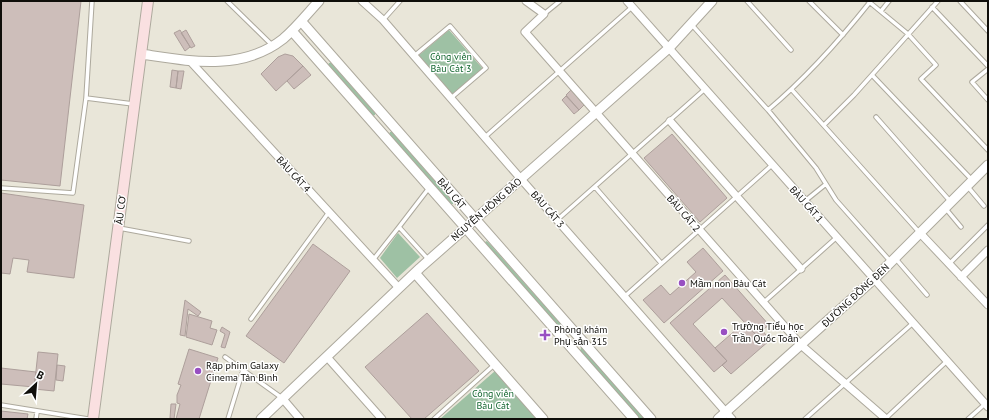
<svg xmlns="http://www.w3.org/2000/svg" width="989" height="420" font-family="'PT Sans',sans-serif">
	<rect width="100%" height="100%" fill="#e9e6d9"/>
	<!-- green -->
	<path fill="#9ec1a4" d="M449,30L483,69L452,95L418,56Z
		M329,63H331L375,113V115L372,116L328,65Z
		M390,132H392L453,202V204H450L389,135Z
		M398,233L420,257L397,278L380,258Z
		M486,241L488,242L567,331V333L564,334L485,243Z
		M581,348H583L645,419H640L580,351Z
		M495,371L537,419H440Z"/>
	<!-- building -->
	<path fill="#cdbeba" stroke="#ad9f9b" d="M1,1H81L60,186L1,180Z
		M180,30L190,47L185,51L174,33Z
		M186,30L195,46L191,48L181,33Z
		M285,54L293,56L303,66L276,91L261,74L278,57Z
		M303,66L311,75L294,89L287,81Z
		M172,70L178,71L176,88L170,87Z
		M178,71H184L181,89L176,88Z
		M571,90L584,105L579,110L566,95Z
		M566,96L579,110L574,114L562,100Z
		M672,134L727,198L700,222L644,158Z
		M1,193L84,205L74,278L27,272L29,260L13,258L10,274L1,273Z
		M313,244L350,271L284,363L246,336Z
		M703,248L723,271L664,323L643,300L661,285L670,295L696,272L687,262Z
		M725,275L769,325L756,335L722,298L693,324L727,361L714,372L670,323Z
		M185,300L201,312L198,316L188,309L185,336L180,335Z
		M427,313L479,371L424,419H412L365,367Z
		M189,314L212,321L210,328L217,330L212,345L186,337Z
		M745,322L756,335L762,330L770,340L731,374L722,365L727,361L715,348Z
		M222,327L230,332L225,348L221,347L225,334L220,331Z
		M189,349L218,358L199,419H176L180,404L177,403V395L181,385L178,384Z
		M38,352L58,354L54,391L34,389Z
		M57,365L65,366L63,381L56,380Z
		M1,368L36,372L34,387L1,384Z
		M171,404H176L174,419L170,418Z
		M1,411L28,414L27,419H1Z"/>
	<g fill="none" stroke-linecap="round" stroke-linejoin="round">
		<defs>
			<path id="service" d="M227,1L272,45
				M747,1L791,50
				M809,1L843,35
				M868,1L908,34L936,65L921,79L988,150
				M960,1L988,31
				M932,7L988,66
				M881,11L889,1
				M544,14L560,1
				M383,20L400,1
				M692,25L768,110L816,168L836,200L891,262
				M414,56L450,26L486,68L451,98
				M988,69L972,82L988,100
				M872,75L972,180
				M792,90L919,232
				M86,98L92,1
				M768,110C806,78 839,41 870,2
				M876,117L950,201
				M824,125L854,95L938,1
				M485,137L632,7
				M595,187L661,263
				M968,187L984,206
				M1,188L73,193L86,98L133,104
				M805,201L826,184
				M946,209L961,227
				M557,220L705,89
				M399,227L429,188
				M119,228L189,241
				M896,259L927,295
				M373,260L399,227L428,259
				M949,264L988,225
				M624,297L772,165
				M763,303L837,237
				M251,319L329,212
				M225,357L282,398
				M1,405L88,419
				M36,419L37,412
				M228,419L243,370
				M434,419L494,365
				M805,419L913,323
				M885,419L947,361
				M968,419L985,404"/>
			<path id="minor" d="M362,1L383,20L521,179L732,419
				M526,1L544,14L525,32L801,345L886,419
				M627,1L988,407
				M190,61L399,288
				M670,121L801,269
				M920,233L988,305
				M961,277L988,250
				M327,357L382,419
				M283,399L300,419"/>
			<path id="tertiary" d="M301,21L651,419
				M292,31L634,419
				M141,54C189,61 241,72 283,39C296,28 307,14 319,1
				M415,273L543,419
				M261,419L420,268L669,48L712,1
				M718,419L874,279L988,165"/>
			<path id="secondary" d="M93,419L148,1"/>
		</defs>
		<!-- service casing -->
		<use href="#service" stroke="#ada99d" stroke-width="5.5"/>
		<!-- minor casing -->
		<use href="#minor" stroke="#ada99d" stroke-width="9"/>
		<!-- tertiary casing -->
		<use href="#tertiary" stroke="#ada99d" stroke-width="11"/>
		<!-- secondary casing -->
		<use href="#secondary" stroke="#ada99d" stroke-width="12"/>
		<!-- service -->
		<use href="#service" stroke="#fff" stroke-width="3.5"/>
		<!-- minor -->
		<use href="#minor" stroke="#fff" stroke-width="7"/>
		<!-- tertiary -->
		<use href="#tertiary" stroke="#fff" stroke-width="9"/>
		<!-- secondary -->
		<use href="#secondary" stroke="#fae0e1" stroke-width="10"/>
	</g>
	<!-- markers -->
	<g fill="#984fc2" stroke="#fff" stroke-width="1.5">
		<circle cx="682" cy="283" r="4"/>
		<circle cx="724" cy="332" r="4"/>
		<path d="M543 329h4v4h4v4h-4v4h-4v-4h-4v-4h4z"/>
		<circle cx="198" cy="371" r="4"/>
	</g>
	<g text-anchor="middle" stroke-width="3" stroke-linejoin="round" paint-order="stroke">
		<!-- park labels -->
		<g font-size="10" fill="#166832" stroke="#fff">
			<text x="451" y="60">Công viên<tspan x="451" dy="12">Bàu Cát 3</tspan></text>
			<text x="493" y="397">Công viên<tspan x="493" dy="12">Bàu Cát</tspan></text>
		</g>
		<!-- street labels -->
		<g font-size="10" fill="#0f0e0a" stroke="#fff">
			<text transform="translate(294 174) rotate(47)" y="4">BÀU CÁT 4</text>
			<text transform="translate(452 193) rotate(49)" y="4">BÀU CÁT</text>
			<text transform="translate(807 204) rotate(48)" y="4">BÀU CÁT 1</text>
			<text transform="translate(486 209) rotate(-41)" y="4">NGUYỄN HỒNG ĐÀO</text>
			<text transform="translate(548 209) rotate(49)" y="4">BÀU CÁT 3</text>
			<text transform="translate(120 210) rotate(-83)" y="4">ÂU CƠ</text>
			<text transform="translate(684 213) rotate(49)" y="4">BÀU CÁT 2</text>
			<text transform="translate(855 295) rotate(-43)" y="4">ĐƯỜNG ĐỒNG ĐEN</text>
		</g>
		<!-- poi labels -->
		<g font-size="10" fill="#0f0e0a" stroke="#fff" text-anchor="start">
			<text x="690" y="287">Mầm non Bàu Cát</text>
			<text x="732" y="330">Trường Tiểu học<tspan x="732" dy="12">Trần Quốc Toản</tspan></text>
			<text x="554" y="333">Phòng khám<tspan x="554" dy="12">Phụ sản 315</tspan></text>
			<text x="206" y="369">Rạp phim Galaxy<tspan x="206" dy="12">Cinema Tân Bình</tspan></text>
		</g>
	</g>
	<!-- border -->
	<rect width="989" height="420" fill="none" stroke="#0f0e0a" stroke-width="4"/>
	<!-- north arrow -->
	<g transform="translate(36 384) rotate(26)" stroke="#ffffff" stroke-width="3" paint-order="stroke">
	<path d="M0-3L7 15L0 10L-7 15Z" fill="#0f0e0a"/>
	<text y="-6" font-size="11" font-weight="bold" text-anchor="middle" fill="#0f0e0a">B</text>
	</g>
</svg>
